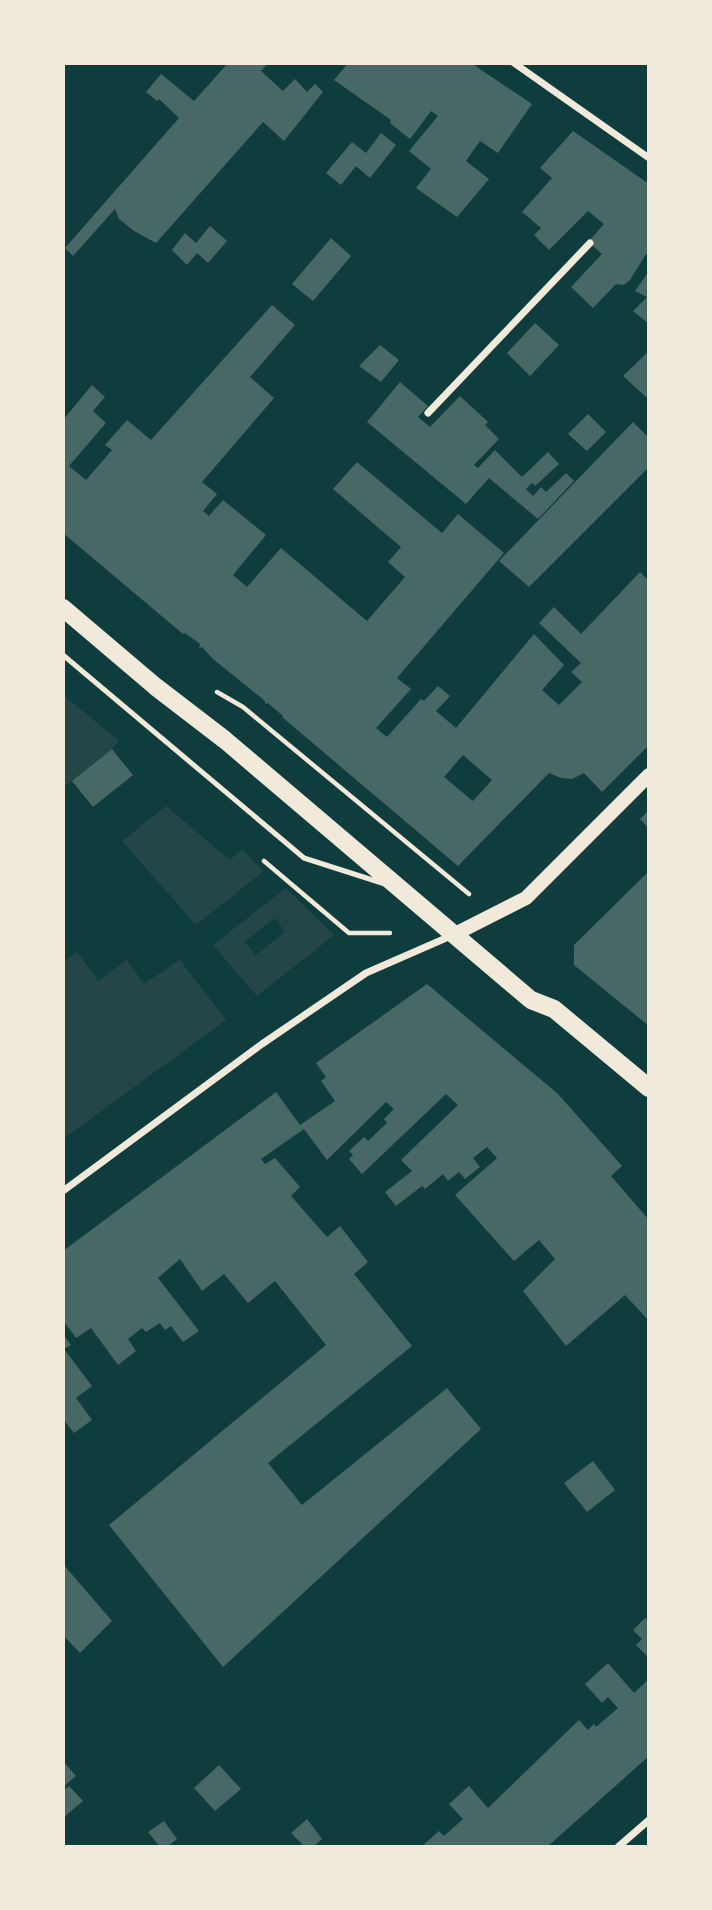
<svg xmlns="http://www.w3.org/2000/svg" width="712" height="1910" font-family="'IBM Plex Sans',sans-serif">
	<rect width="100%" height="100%" fill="#0f3d3e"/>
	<!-- green -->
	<path fill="#244646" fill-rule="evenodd" d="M63,695L119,741L112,749L63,788Z
		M166,806L230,860L242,850L264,871L196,925L122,841Z
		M286,888L334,935L257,996L213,945ZM275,918L285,932L256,955L245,941Z
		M77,952L98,981L127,960L144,984L180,960L226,1020L63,1139V963Z"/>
	<!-- building -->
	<path fill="#486865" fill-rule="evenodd" d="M228,63H268L261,71L283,91L295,79L307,92L315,84L323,92L284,141L263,122L156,243L134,231L119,219L115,209L73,256L65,248L179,118L159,99L157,101L146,92L161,74L194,101Z
		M348,63H471L532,104L498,153L480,141L466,161L489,179L457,217L416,188L431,169L409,151L438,116L431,111L410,139L390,123L391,120L334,80Z
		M573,131L649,184V256L646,254L630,280L624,285L616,284L593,308L571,287L602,254L588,242L604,224L588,211L549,250L534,235L541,228L522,212L552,178L540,168Z
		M381,133L396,145L370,178L356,166L341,185L326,173L352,142L366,153Z
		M210,226L227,241L208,263L197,253L187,265L172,250L185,233L196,243Z
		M331,238L351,256L313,301L292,284Z
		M649,271V324L633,311L647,297L635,291Z
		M272,305L295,325L250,377L274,398L202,482L217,494L203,511L209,516L223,500L266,535L233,575L247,587L281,548L367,621L405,577L388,562L401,547L333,489L357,462L442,533L458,514L504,553L397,678L411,689L376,728L382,733L387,737L421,699L424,701L438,686L450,696L436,711L456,728L534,634L564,665L542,690L559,705L582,682L571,672L581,663L539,623L554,607L581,634L640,572L649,581V745L602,792L584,773L572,779L561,778L549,773L458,866L282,717L283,716L268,703L265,704V701L213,659L202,647L199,648L200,644L185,633L183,634L63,533V420L92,385L105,397L93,411L106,423L69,466L86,480L112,450L105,445L127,420L151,440ZM463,755L492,780L473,801L444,777Z
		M535,323L559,345L530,376L507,353Z
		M380,345L399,360L381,382L359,366Z
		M649,351V395L646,397L623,376Z
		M400,382L428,406L418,417L430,427L460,396L488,422L485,425L499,439L474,465L478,468L495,450L522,477L548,452L559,464L535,486L532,483L526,489L533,496L541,487L546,492L566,473L574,481L538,519L489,478L466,504L367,422Z
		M588,414L606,432L587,451L568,434Z
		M633,422L649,438V467L529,587L499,561Z
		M112,749L133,775L93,807L72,781Z
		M649,810V829L640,819Z
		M649,871V1026L574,965V945Z
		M427,984L558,1094L622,1166L611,1176L649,1220V1321L625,1295L566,1346L523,1291L555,1259L539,1240L514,1261L455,1195L497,1158L487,1147L473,1158L480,1167L465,1179L459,1172L448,1181L443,1174L425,1189L422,1186L396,1206L385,1192L412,1171L401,1160L458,1105L446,1094L362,1174L349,1159L353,1155L349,1151L364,1137L368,1141L387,1123L384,1119L394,1109L386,1102L327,1160L304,1129L261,1159L265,1164L275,1158L300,1187L291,1196L327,1237L340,1226L368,1262L354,1274L412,1346L268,1463L302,1505L447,1388L481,1429L223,1667L109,1525L326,1345L275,1281L248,1303L224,1274L202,1291L180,1259L158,1278L199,1331L183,1342L171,1326L165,1330L160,1323L146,1332L142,1328L128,1339L136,1351L118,1365L91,1328L76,1338L65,1323L63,1324V1251L276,1092L300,1125L335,1101L321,1081L326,1077L316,1063Z
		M63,1334L71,1345L64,1349L92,1386L76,1398L92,1420L74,1433L63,1419Z
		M593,1461L615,1490L587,1512L564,1483Z
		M63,1564L112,1621L80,1653L63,1635Z
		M645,1618L649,1622V1658L636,1645L642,1639L633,1630Z
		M608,1663L634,1693L649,1679V1756L547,1847H421L439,1831L444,1836L463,1819L449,1804L469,1786L488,1808L579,1720L588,1730L594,1724L596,1727L618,1708L608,1697L602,1703L585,1684Z
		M63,1761L76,1776L63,1787Z
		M219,1765L241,1789L215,1811L194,1788Z
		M69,1786L83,1801L63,1818V1791Z
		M307,1819L322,1839L313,1847H305L291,1833Z
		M164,1821L177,1839L167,1847H160L148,1832Z"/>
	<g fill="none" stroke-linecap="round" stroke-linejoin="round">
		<!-- path -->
		<path stroke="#f1e9da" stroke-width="4.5" d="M217,692L243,707L469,894
			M264,861L349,933H390"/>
		<!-- service -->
		<path stroke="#f1e9da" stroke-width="5" d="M63,655L304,858L385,884"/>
		<!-- minor -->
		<path stroke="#f1e9da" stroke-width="7" d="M514,63L649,158
			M428,413L590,243
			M63,1191L262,1044L366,973L453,935
			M618,1847L649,1820"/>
		<!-- secondary -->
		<path stroke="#f1e9da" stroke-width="14" d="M455,934L526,898L649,775"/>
		<!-- primary -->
		<path stroke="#f1e9da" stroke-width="18" d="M63,608L156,687L225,740L531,1000L554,1009L649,1088"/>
	</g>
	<!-- border -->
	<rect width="712" height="1910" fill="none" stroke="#f1e9da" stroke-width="130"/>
</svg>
